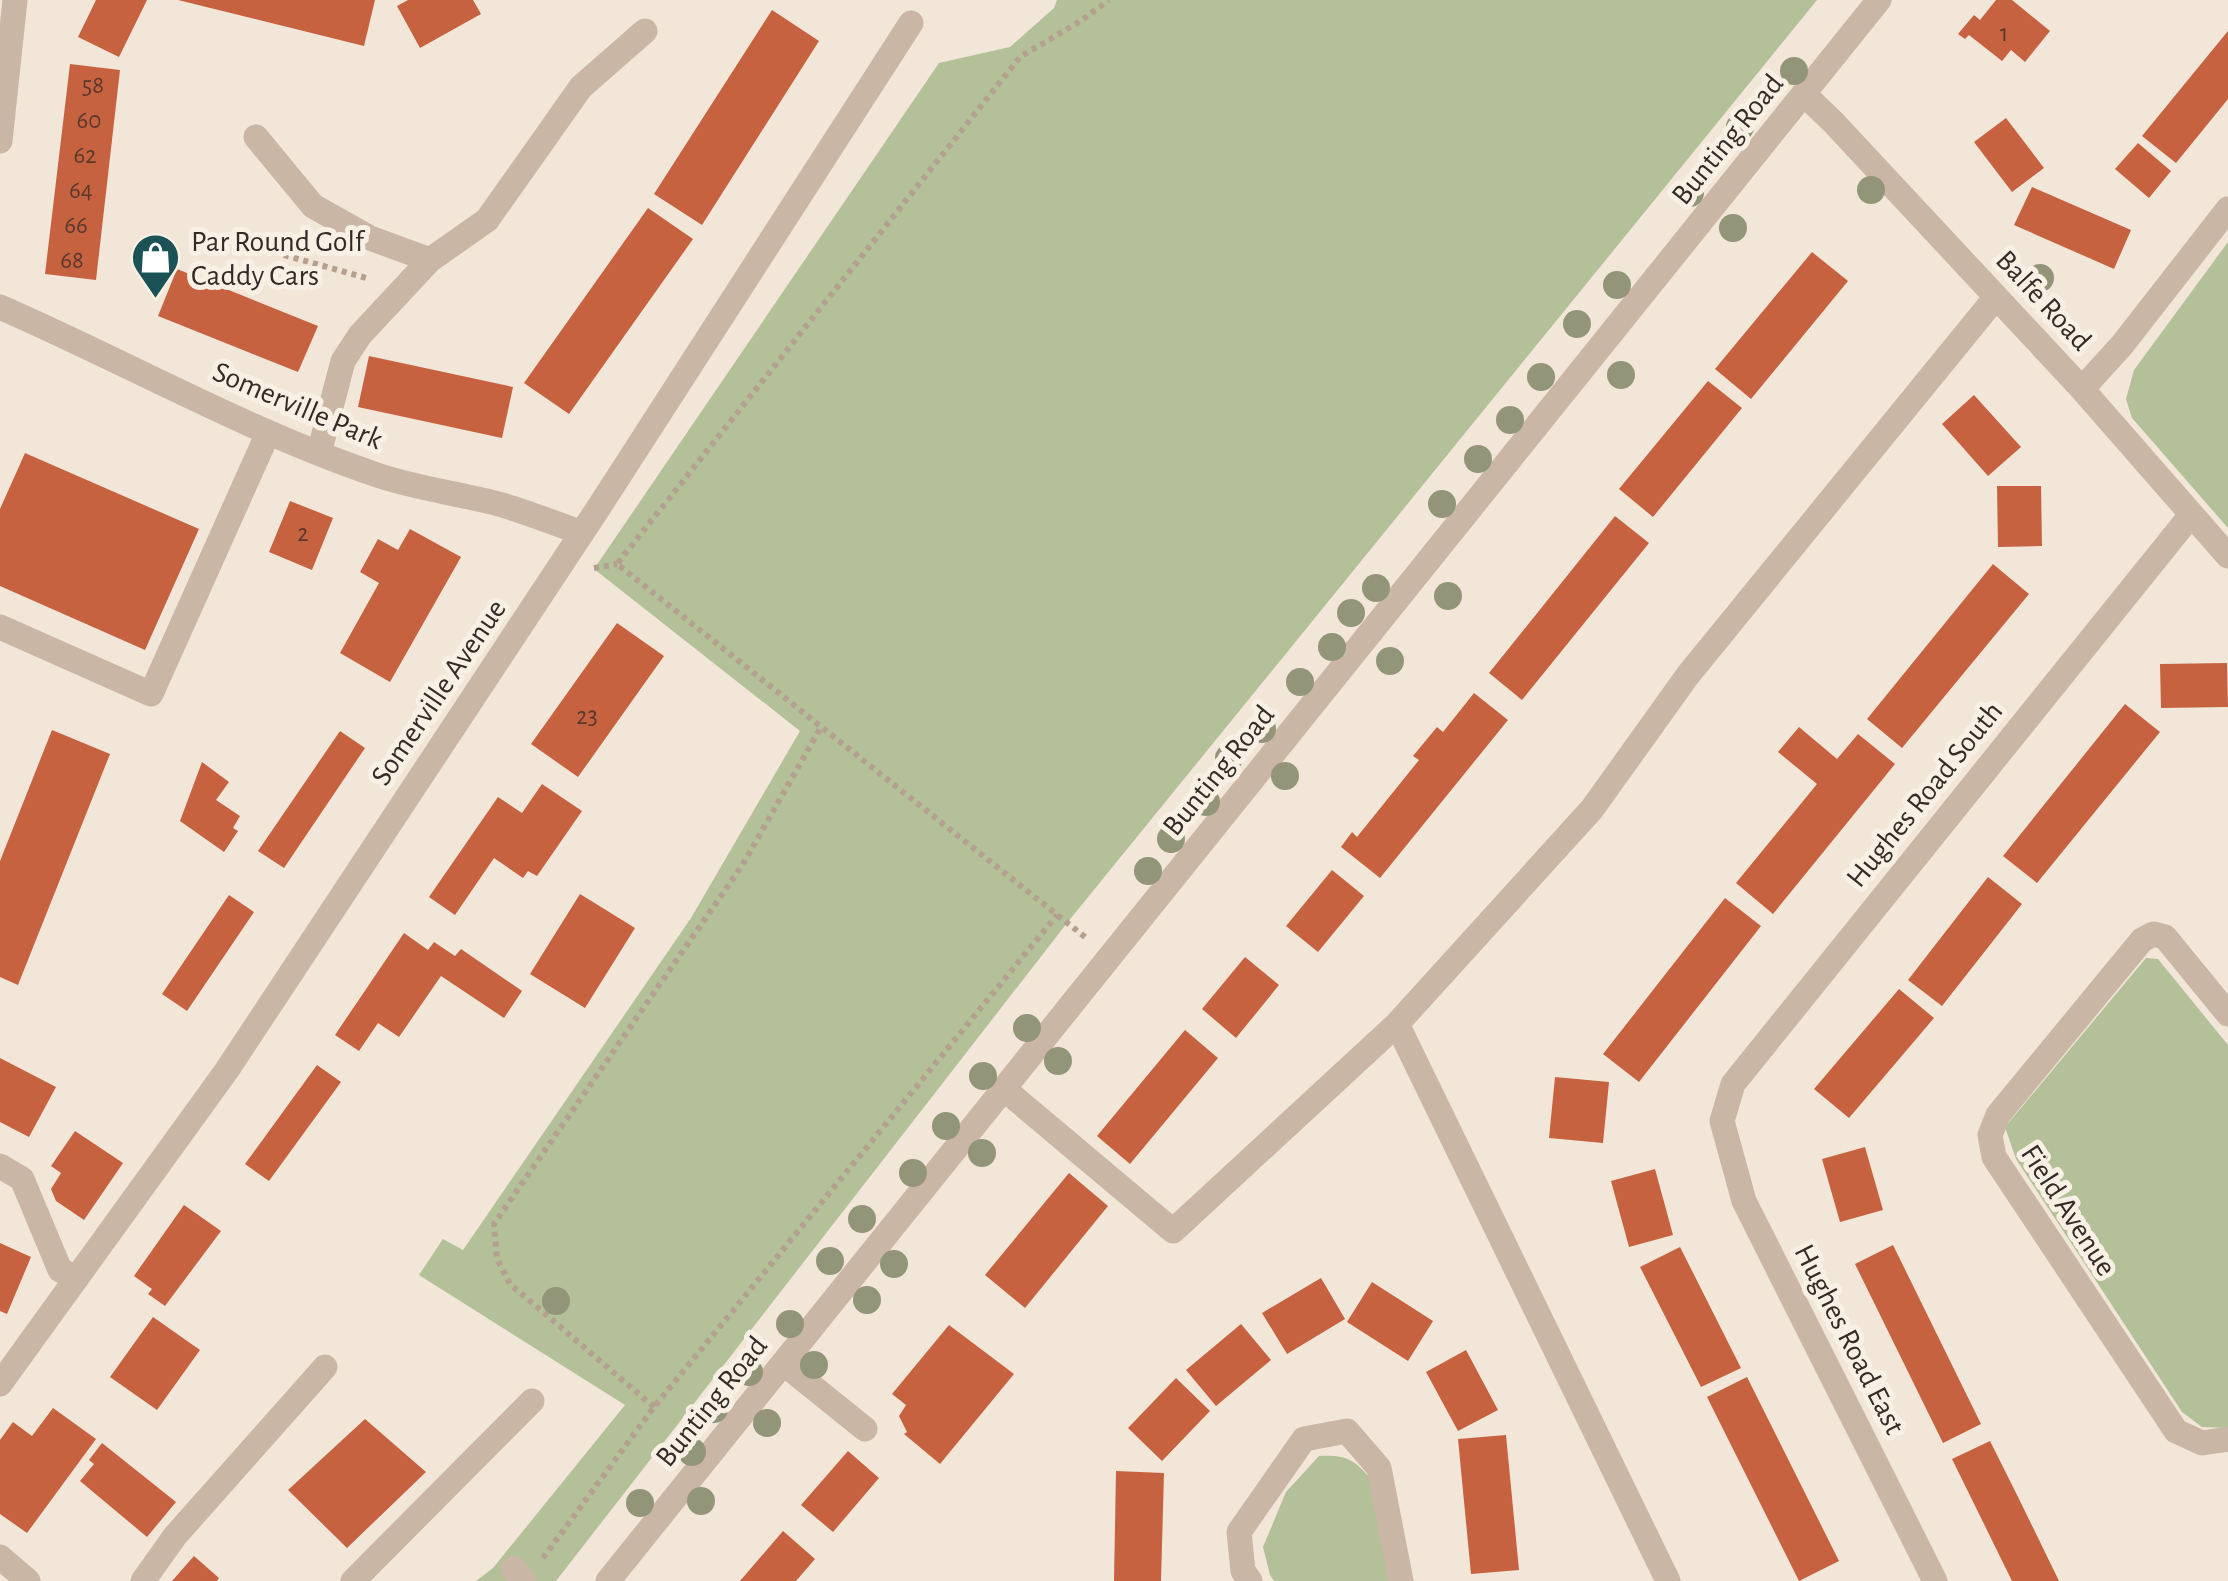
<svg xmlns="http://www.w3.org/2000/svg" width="2228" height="1581" font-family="'Alegreya Sans',sans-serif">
	<rect width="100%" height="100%" fill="#f1e6d8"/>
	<!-- green -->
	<path fill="#b3c098" d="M1057,0H1817L1067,923L556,1581H476L493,1568L625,1405L419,1275L443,1239L463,1250L691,918L800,731L594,569L939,63L1010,47L1054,8Z
		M2228,242V528L2132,418L2126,399L2134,370Z
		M2146,958L2158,959L2228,1045V1428L2202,1427L2182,1412L2016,1159L2005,1127Z
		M1319,1456C1344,1455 1353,1458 1370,1478L1393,1581H1274L1270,1575L1263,1547L1286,1492Z"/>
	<!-- building -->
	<path fill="#c76240" d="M96,0H147L119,57L78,37Z
		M178,0H375L364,46Z
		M408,0H473L481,14L420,48L397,6Z
		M1996,0H2012L2050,31L2025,62L2011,50L2002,61L1969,35L1965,39L1958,34L1974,15L1980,20Z
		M772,10L819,41L702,225L654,194Z
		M2228,31V99L2176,163L2142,136Z
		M70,64L120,70L96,280L45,274Z
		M2006,118L2044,168L2012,192L1974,142Z
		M2138,143L2171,171L2149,198L2115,169Z
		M2032,187L2131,230L2114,269L2014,225Z
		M648,208L693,239L569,414L524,383Z
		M1812,252L1848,281L1751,399L1715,369Z
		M177,269L318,326L298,372L158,316Z
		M369,356L513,387L502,438L358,407Z
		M1708,381L1742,408L1653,517L1619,489Z
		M1974,395L2021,447L1988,476L1942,424Z
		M25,453L199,529L145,650L0,586V509Z
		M1997,486H2041L2042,546L1998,547Z
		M290,501L333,518L312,570L269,552Z
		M1615,516L1649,543L1522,700L1489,673Z
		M410,529L461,557L390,682L340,653L379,583L360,572L378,539L398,550Z
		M1993,564L2029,594L1902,748L1867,719Z
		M617,623L664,656L578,777L531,744Z
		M2227,663L2228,707L2161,708L2160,664Z
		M1474,693L1508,720L1380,878L1341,847L1352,832L1357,837L1419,760L1413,756L1437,727L1443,732Z
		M2125,704L2160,732L2037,883L2003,856Z
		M1799,727L1837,759L1858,734L1895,764L1773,914L1736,883L1817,784L1778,752Z
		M52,730L110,754L18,985L0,977V861Z
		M340,731L365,748L284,868L258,851Z
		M202,762L229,782L216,800L240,816L233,828L238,831L224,852L180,821Z
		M542,784L582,811L537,876L528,871L523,878L494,858L455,915L429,897L498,797L522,813Z
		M1332,870L1364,896L1318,952L1286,926Z
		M1988,877L2022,904L1942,1006L1908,980Z
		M580,894L635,928L585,1008L530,974Z
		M229,895L254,912L187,1011L162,994Z
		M1725,898L1761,926L1639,1082L1603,1054Z
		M404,933L428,950L434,942L455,956L461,949L522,991L504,1018L441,976L399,1037L378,1023L359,1051L335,1035Z
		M1245,957L1279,985L1236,1038L1202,1009Z
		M1899,989L1934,1018L1849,1118L1814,1089Z
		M1185,1030L1218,1058L1130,1164L1097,1136Z
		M0,1058L56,1087L29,1137L0,1122Z
		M317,1065L341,1082L269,1181L245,1164Z
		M1555,1077L1609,1082L1603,1143L1549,1138Z
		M75,1131L123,1163L84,1220L56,1201L51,1189L61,1173L51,1166Z
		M1865,1147L1883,1210L1840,1222L1822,1159Z
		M1655,1169L1673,1235L1629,1247L1611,1181Z
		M1069,1173L1108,1206L1025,1308L985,1275Z
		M184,1205L221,1231L165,1306L148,1294L152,1289L134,1276Z
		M0,1243L31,1257L7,1314L0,1311Z
		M1893,1245L1981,1424L1943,1443L1855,1264Z
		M1680,1247L1741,1368L1701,1387L1640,1267Z
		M1321,1278L1345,1319L1287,1354L1262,1313Z
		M1372,1282L1433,1321L1408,1361L1347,1322Z
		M153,1317L200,1350L157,1410L110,1377Z
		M1241,1324L1271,1360L1216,1406L1186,1370Z
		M949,1325L1014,1374L940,1464L904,1434L907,1432L899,1416L906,1405L892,1394Z
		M1466,1350L1498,1410L1458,1431L1426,1372Z
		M1747,1377L1839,1561L1799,1581L1707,1397Z
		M1176,1378L1210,1411L1162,1461L1128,1428Z
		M53,1408L96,1439L27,1533L0,1514V1440L13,1422L32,1436Z
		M365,1419L426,1472L347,1548L288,1490Z
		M1506,1435L1519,1570L1471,1574L1458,1439Z
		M1990,1441L2020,1501L2059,1581H2012L1952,1459Z
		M102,1443L176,1502L147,1537L80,1481L94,1464L89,1460Z
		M848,1451L879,1478L833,1532L801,1505Z
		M1116,1471L1164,1473L1161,1581H1114Z
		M783,1531L815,1559L796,1581H740Z
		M194,1556L219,1578L217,1581H172Z"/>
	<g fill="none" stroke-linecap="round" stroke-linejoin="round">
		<!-- path -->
		<path stroke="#b5a08f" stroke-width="6" stroke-dasharray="5 5" stroke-linecap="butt" d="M284,255L370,279
			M594,568L617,564
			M1085,937L617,564L1020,57L1079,22L1109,0
			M654,1407L510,1284L497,1259L494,1224L743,864L821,727
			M543,1558L654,1407L1057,915"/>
		<!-- minor -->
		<path stroke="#c9b6a4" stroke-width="25" d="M1805,95L1834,123L2082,389L2228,556
			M256,137L313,206L370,238L430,260
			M0,141L15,0
			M0,307C126,362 247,431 377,475C415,488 456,493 495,503C525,511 554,523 582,533
			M2082,389L2122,345L2228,209
			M319,453L343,361L360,335L430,260L487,220L581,87L645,31
			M0,627L151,694L268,433
			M2228,1014L2165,937L2153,934L2142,940L1998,1115L1990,1135L1994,1157L2176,1431L2202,1443L2228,1439
			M1004,1089L1173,1231L1397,1024
			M0,1166L22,1179L60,1270L77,1278
			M783,1363L865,1429
			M0,1384L227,1070L601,504L911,23
			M0,1557L28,1581
			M513,1568L524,1581
			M143,1581L175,1536L325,1367
			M353,1581L532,1401
			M608,1581L1879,0
			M1250,1581L1243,1571L1239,1532L1304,1439L1347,1431L1379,1468L1401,1581
			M1668,1581L1397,1024L1592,809L1688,675L1996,297
			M1935,1581L1744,1201L1722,1121L1733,1084L2191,515"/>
	</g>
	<!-- trees -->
	<g fill="#929578">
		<circle cx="1794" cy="71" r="14"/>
		<circle cx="1740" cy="127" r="14"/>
		<circle cx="1871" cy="190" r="14"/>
		<circle cx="1690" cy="193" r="14"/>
		<circle cx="1733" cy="228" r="14"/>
		<circle cx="2040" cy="278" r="14"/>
		<circle cx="1617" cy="285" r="14"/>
		<circle cx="1577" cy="324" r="14"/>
		<circle cx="1621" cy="375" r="14"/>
		<circle cx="1541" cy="377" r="14"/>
		<circle cx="1510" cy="420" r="14"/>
		<circle cx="1478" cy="459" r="14"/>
		<circle cx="1442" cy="504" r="14"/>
		<circle cx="1376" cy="588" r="14"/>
		<circle cx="1448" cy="596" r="14"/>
		<circle cx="1351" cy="613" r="14"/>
		<circle cx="1332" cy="647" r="14"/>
		<circle cx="1390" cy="661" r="14"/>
		<circle cx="1300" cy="682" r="14"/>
		<circle cx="1262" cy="729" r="14"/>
		<circle cx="1229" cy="758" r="14"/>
		<circle cx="1285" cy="776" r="14"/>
		<circle cx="1206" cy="802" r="14"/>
		<circle cx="1171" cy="839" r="14"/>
		<circle cx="1148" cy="871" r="14"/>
		<circle cx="1027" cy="1028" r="14"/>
		<circle cx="1058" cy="1061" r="14"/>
		<circle cx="983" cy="1076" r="14"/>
		<circle cx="946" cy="1126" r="14"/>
		<circle cx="982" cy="1153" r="14"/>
		<circle cx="913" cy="1173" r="14"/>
		<circle cx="862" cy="1219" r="14"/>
		<circle cx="830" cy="1261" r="14"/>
		<circle cx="894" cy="1264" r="14"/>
		<circle cx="867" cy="1300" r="14"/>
		<circle cx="556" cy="1301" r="14"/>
		<circle cx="790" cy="1324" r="14"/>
		<circle cx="814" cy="1365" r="14"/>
		<circle cx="749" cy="1372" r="14"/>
		<circle cx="714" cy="1409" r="14"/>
		<circle cx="767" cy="1423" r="14"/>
		<circle cx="692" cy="1452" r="14"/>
		<circle cx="701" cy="1501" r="14"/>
		<circle cx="640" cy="1503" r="14"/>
	</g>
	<!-- icons -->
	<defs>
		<symbol id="shop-pin" viewBox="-11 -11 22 30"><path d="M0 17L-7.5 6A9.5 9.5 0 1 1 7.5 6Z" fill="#1b5256" stroke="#f9f0e5"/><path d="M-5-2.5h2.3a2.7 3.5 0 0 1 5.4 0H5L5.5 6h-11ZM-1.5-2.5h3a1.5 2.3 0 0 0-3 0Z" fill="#fff"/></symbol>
	</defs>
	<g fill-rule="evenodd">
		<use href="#shop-pin" x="128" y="230" width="55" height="75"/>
	</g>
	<g text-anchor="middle" stroke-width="10" stroke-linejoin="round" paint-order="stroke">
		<!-- number labels -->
		<g font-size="25" fill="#5a392c">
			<text x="2004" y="41">1</text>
			<text x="93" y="93">58</text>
			<text x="89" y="128">60</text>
			<text x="85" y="163">62</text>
			<text x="81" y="198">64</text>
			<text x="76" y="233">66</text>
			<text x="72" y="268">68</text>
			<text x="303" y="541">2</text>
			<text x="587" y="724">23</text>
		</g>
		<!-- street labels -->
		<g font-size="30" fill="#352b26" stroke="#f9f0e5">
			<text transform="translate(1727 139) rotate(-51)" y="10">Bunting Road</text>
			<text transform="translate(2044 300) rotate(47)" y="10">Balfe Road</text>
			<text transform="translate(298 405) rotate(23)" y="10">Somerville Park</text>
			<text transform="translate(438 692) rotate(-56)" y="10">Somerville Avenue</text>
			<text transform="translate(1218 770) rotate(-51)" y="10">Bunting Road</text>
			<text transform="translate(1924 794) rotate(-51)" y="10">Hughes Road South</text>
			<text transform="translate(2069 1210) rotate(57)" y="10">Field Avenue</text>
			<text transform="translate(1850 1339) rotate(63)" y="10">Hughes Road East</text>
			<text transform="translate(711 1401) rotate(-51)" y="10">Bunting Road</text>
		</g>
		<!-- poi labels -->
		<g font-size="30" fill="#352b26" stroke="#f9f0e5" text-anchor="start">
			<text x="191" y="251">Par Round Golf<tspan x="191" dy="34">Caddy Cars</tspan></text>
		</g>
	</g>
</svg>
